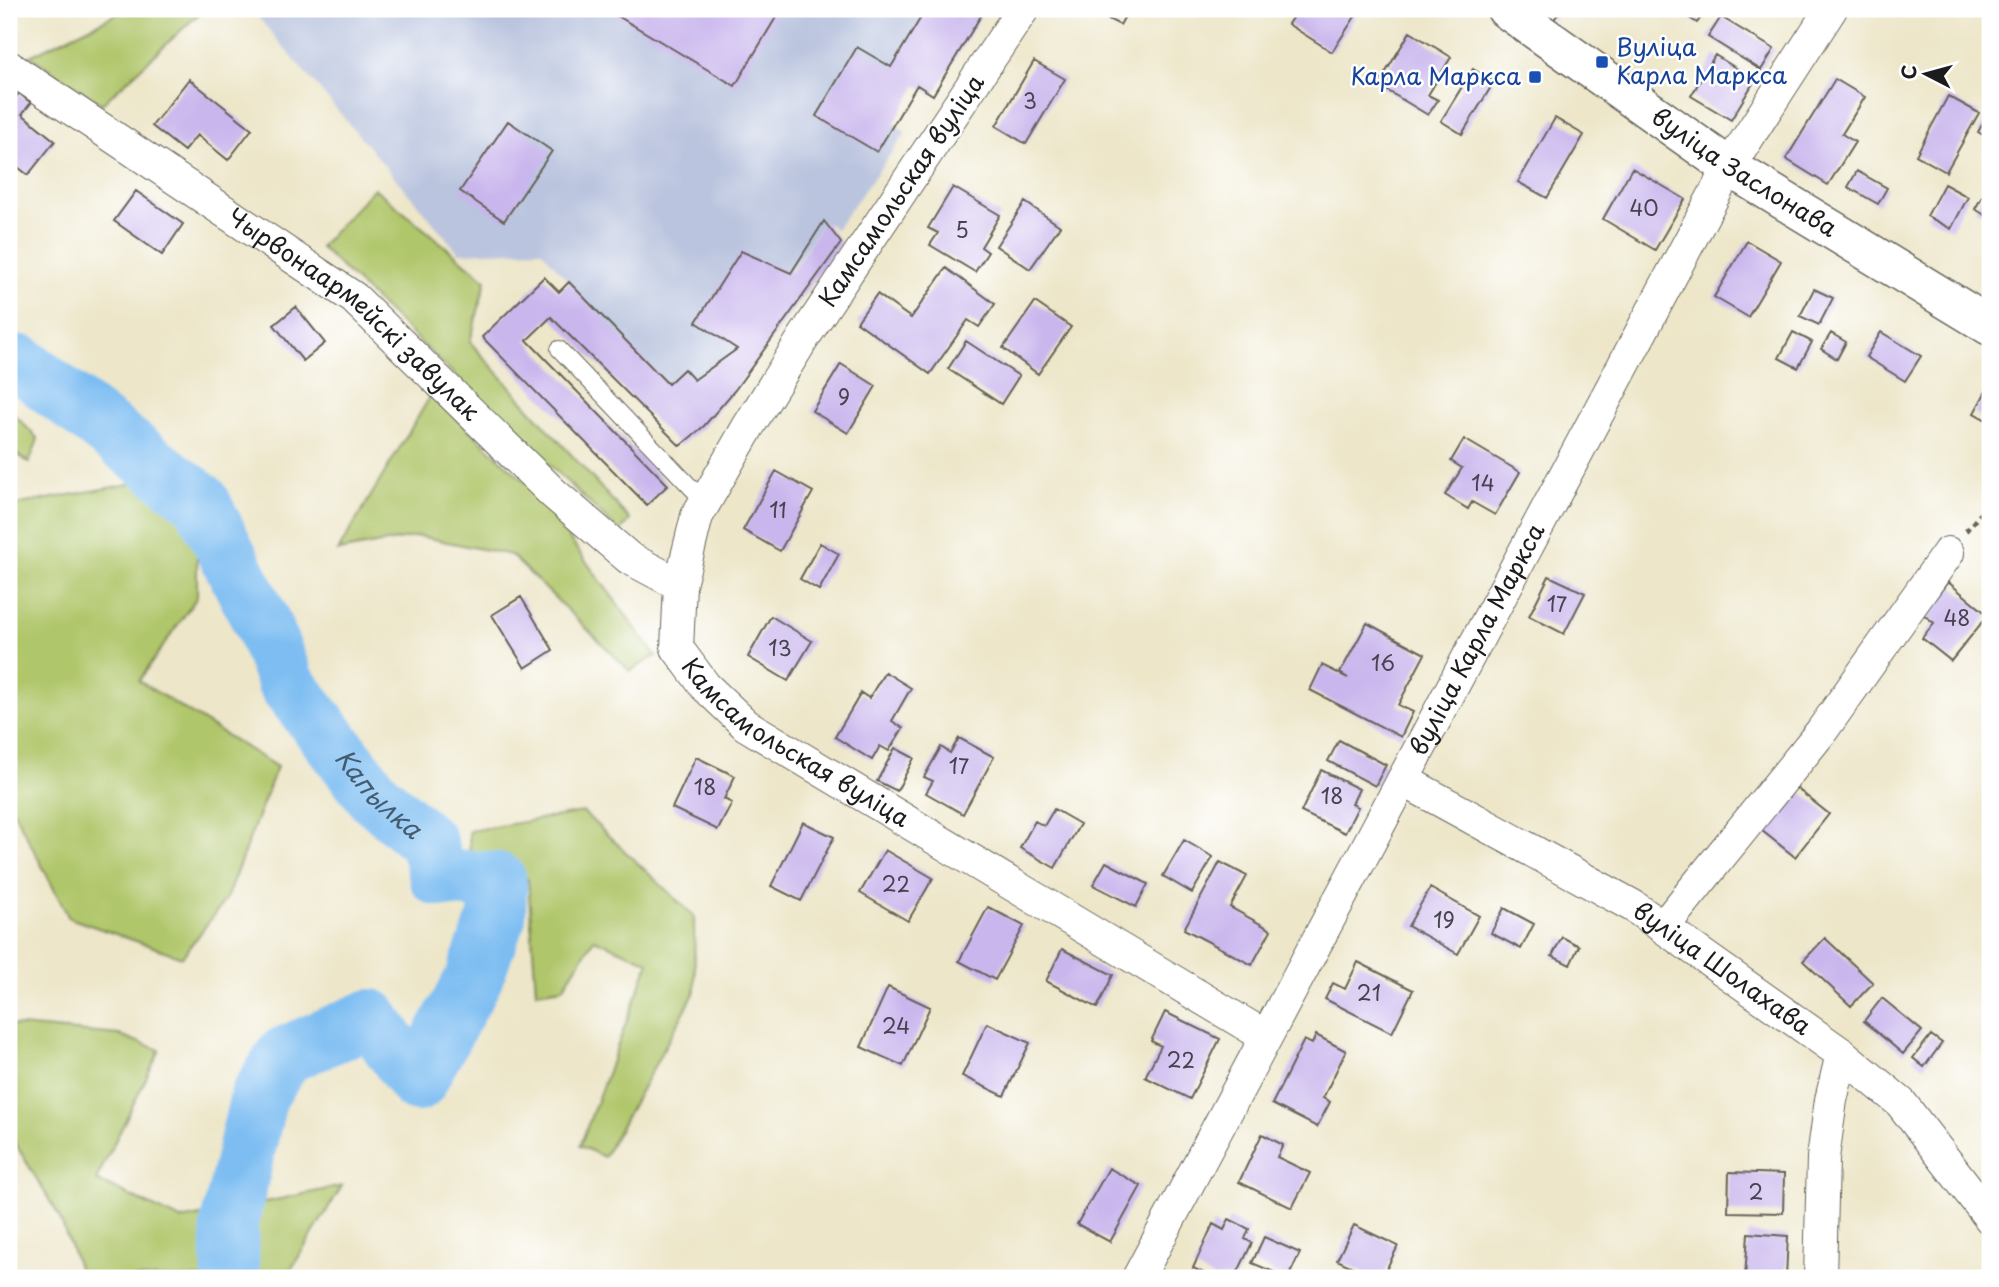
<svg xmlns="http://www.w3.org/2000/svg" width="1999" height="1287" font-family="'Playpen Sans',sans-serif">
	<rect width="100%" height="100%" fill="#fff"/>
	<filter id="ink" filterUnits="userSpaceOnUse"><feTurbulence type="fractalNoise" baseFrequency=".0143" numOctaves="2"/><feDisplacementMap in="SourceGraphic" scale="14" xChannelSelector="R" yChannelSelector="G"/><feConvolveMatrix kernelMatrix="1 2 1 2 8 2 1 2 1" color-interpolation-filters="sRGB"/></filter>
	<filter id="wash" filterUnits="userSpaceOnUse"><feTurbulence type="fractalNoise" baseFrequency=".00686" numOctaves="4" result="noise"/><feDisplacementMap in="SourceGraphic" scale="28" xChannelSelector="R" yChannelSelector="G"/><feGaussianBlur stdDeviation="1.57" result="paint"/><feColorMatrix in="noise" values="0 0 0 0 0 0 0 0 0 0 0 0 0 0 0 0 0 1.4 0 .05"/><feComposite in="paint" operator="in"/></filter>
	<g filter="url(#wash)">
		<rect width="100%" height="100%" fill="#ede6c9"/>
		<!-- industrial -->
		<path fill="#bac4de" d="M251,9H985L933,95L917,85L894,123L906,133L836,229L824,221L737,349L694,380L668,384L569,282L541,250L459,253Z"/>
		<!-- green -->
		<path fill="#b0c66a" stroke="#667143" stroke-width="2" d="M127,9H204L102,104L30,56Z
			M374,188L486,280L470,342L630,520L620,532L320,247Z
			M431,395L531,487L656,656L630,671L511,555L418,536L338,551Z
			M9,409L38,439L29,463L9,449Z
			M135,483L197,525V597L139,681L277,767L226,899L182,957L69,918L13,810L9,806V506Z
			M583,812L694,916L695,992L604,1157L580,1146L649,962L594,939L563,988L536,992L528,879L470,858L469,831Z
			M9,1025L119,1035L160,1050L96,1180L181,1220L342,1186L290,1271L291,1278H82L59,1216L9,1133Z"/>
		<g fill="none" stroke-linecap="round" stroke-linejoin="round">
			<!-- river -->
			<path stroke="#7dbdf2" stroke-width="58" id="s1" d="M9,364H21L201,501L262,623L286,683L375,797L428,842L438,877L498,881L497,917L473,980L417,1083L371,1018L285,1055L259,1096L229,1225L231,1278"/>
		</g>
		<g id="blocks">
			<!-- building -->
			<path fill="#c9b6ed" d="M606,9H781L735,86Z
				M926,9H985L933,95L917,85L877,152L816,116L857,47L891,67Z
				M1088,9H1129L1120,25Z
				M1298,9H1360L1332,52L1288,24Z
				M1536,9H1561L1554,20Z
				M1676,9H1707L1697,23Z
				M1721,17L1774,49L1761,70L1708,37Z
				M1410,32L1451,57L1428,95L1438,100L1428,115L1378,85Z
				M1715,55L1755,80L1731,120L1691,96Z
				M1034,61L1065,79L1026,144L996,126Z
				M1473,69L1494,82L1462,134L1441,121Z
				M189,79L252,129L228,160L197,135L184,151L152,126Z
				M1835,79L1865,97L1842,134L1855,142L1828,185L1786,159Z
				M19,93L31,103L22,114L55,141L28,175L9,160V106Z
				M1948,96L1979,113L1946,172L1916,155Z
				M1990,111V139L1978,132Z
				M1555,118L1584,135L1547,198L1518,182Z
				M508,121L552,151L504,221L460,191Z
				M1632,168L1685,199L1655,250L1603,219Z
				M1857,171L1887,188L1878,204L1848,187Z
				M1990,183V218L1975,209Z
				M1944,184L1968,197L1951,229L1927,216Z
				M953,187L1000,215L981,247L988,252L975,272L930,245L938,233L928,228Z
				M136,191L183,224L162,255L114,221Z
				M1025,202L1060,226L1030,269L996,246Z
				M824,221L841,243L735,390L704,426L680,446L551,317L527,340L668,485L647,505L482,337L544,277L559,292L569,282L668,384L684,369L694,380L737,349L696,322L741,251L791,273Z
				M1747,241L1781,261L1748,317L1714,297Z
				M946,268L995,304L979,327L968,320L930,374L857,322L877,294L911,318Z
				M1814,289L1833,298L1819,325L1800,316Z
				M1035,302L1071,327L1038,374L1003,348Z
				M296,307L325,343L303,361L274,325Z
				M1793,332L1812,342L1798,368L1779,358Z
				M1881,332L1921,356L1905,381L1866,357Z
				M1831,333L1846,342L1837,359L1821,349Z
				M966,341L1019,376L1001,404L948,369Z
				M841,364L876,386L848,433L812,411Z
				M1990,384V422L1974,413Z
				M1464,439L1520,472L1495,515L1472,502L1468,509L1445,495L1462,468L1451,461Z
				M776,471L813,492L780,551L743,530Z
				M820,543L839,554L819,590L800,579Z
				M1549,576L1585,593L1564,634L1529,616Z
				M1948,582L1988,615L1951,661L1922,638L1934,623L1923,614Z
				M521,597L553,650L525,668L492,615Z
				M771,616L812,641L788,681L748,657Z
				M1367,623L1425,654L1398,705L1413,712L1401,737L1310,690L1322,665L1348,678L1340,673Z
				M885,672L911,688L892,721L903,728L889,751L880,746L872,760L835,737L861,693L869,698Z
				M959,738L994,757L963,814L926,793L933,781L924,777L941,747L950,753Z
				M1339,740L1386,765L1375,786L1328,761Z
				M895,748L914,758L897,791L877,781Z
				M696,757L735,776L724,799L732,803L718,830L672,808Z
				M1321,770L1359,789L1352,804L1358,807L1345,833L1301,812Z
				M1795,787L1829,814L1795,857L1761,830Z
				M1054,809L1080,824L1055,868L1020,848L1035,821L1044,826Z
				M803,822L834,837L801,901L771,886Z
				M1184,840L1213,857L1192,893L1163,876Z
				M885,850L933,878L908,921L860,893Z
				M1106,862L1148,884L1136,907L1093,885Z
				M1220,862L1247,876L1230,907L1271,930L1252,965L1184,929Z
				M1430,888L1479,916L1458,954L1408,926Z
				M988,907L1024,926L995,980L959,961Z
				M1504,908L1534,924L1521,949L1491,933Z
				M1562,937L1579,946L1570,965L1552,956Z
				M1825,938L1873,983L1851,1006L1803,961Z
				M1062,949L1113,975L1097,1008L1046,981Z
				M1358,962L1413,990L1392,1033L1325,999L1333,983L1345,989Z
				M888,987L930,1007L903,1066L861,1047Z
				M1882,998L1922,1031L1903,1054L1864,1021Z
				M1165,1012L1220,1039L1190,1099L1145,1077L1161,1046L1151,1041Z
				M987,1023L1030,1043L1004,1096L962,1076Z
				M1316,1035L1346,1051L1323,1098L1330,1102L1317,1127L1272,1104L1304,1040L1312,1044Z
				M1931,1035L1942,1043L1924,1067L1913,1058Z
				M1262,1134L1283,1145L1277,1157L1310,1173L1292,1208L1239,1182Z
				M1109,1168L1141,1186L1110,1242L1077,1224Z
				M1729,1172L1784,1174L1783,1213L1728,1212Z
				M1229,1219L1249,1229L1245,1239L1252,1243L1235,1278H1214L1193,1268L1213,1224L1224,1230Z
				M1354,1225L1398,1246L1382,1278H1376L1337,1260Z
				M1748,1233L1788,1236L1786,1278H1745Z
				M1264,1237L1300,1253L1288,1278L1252,1263Z"/>
		</g>
	</g>
	<g filter="url(#ink)">
		<use href="#blocks" fill-opacity="0" stroke="#656359" stroke-width="2"/>
		<g fill="none" stroke-linecap="round" stroke-linejoin="round">
			<defs>
				<path id="lane" d="M559,349L705,502"/>
				<g id="street">
					<path id="s2" d="M1023,9L804,337L748,427L697,516L680,585L677,648L705,686L746,725L1265,1036"/>
					<path id="s3" d="M9,67L354,298L553,493L629,558L680,585"/>
					<path id="s4" d="M1403,780L1633,906L1842,1054L1901,1103L1990,1218"/>
					<path d="M1663,927L1821,732L1948,553"/>
					<path id="s5" d="M1138,1278L1729,167L1831,9"/>
					<path d="M1820,1278L1823,1158L1831,1100L1842,1054"/>
				</g>
				<g id="secondary">
					<path id="s6" d="M1506,9L1729,167L1990,326"/>
				</g>
			</defs>
			<!-- lane casing -->
			<use href="#lane" stroke="#656359" stroke-width="18"/>
			<!-- street casing -->
			<use href="#street" stroke="#656359" stroke-width="34"/>
			<!-- secondary casing -->
			<use href="#secondary" stroke="#656359" stroke-width="41"/>
			<!-- path -->
			<path stroke="#656359" stroke-width="4.5" stroke-dasharray="5 5" stroke-linecap="butt" d="M1966,531L1990,502"/>
			<!-- lane -->
			<use href="#lane" stroke="#fff" stroke-width="16"/>
			<!-- street -->
			<use href="#street" stroke="#fff" stroke-width="32"/>
			<!-- secondary -->
			<use href="#secondary" stroke="#fff" stroke-width="38"/>
		</g>
	</g>
	<!-- markers -->
	<g fill="#1a4fb4" stroke="#fff" stroke-width="2.5">
		<rect x="1595" y="55" width="14" height="14" rx="3.5"/>
		<rect x="1528" y="70" width="14" height="14" rx="3.5"/>
	</g>
	<g text-anchor="middle" stroke-width="5" stroke-linejoin="round" paint-order="stroke">
		<!-- number labels -->
		<g font-size="21" fill="#474250">
			<text x="1030" y="109">3</text>
			<text x="1644" y="216">40</text>
			<text x="962" y="238">5</text>
			<text x="844" y="405">9</text>
			<text x="1483" y="491">14</text>
			<text x="778" y="518">11</text>
			<text x="1557" y="612">17</text>
			<text x="1957" y="626">48</text>
			<text x="780" y="656">13</text>
			<text x="1383" y="671">16</text>
			<text x="959" y="774">17</text>
			<text x="705" y="795">18</text>
			<text x="1332" y="804">18</text>
			<text x="896" y="892">22</text>
			<text x="1444" y="928">19</text>
			<text x="1369" y="1001">21</text>
			<text x="896" y="1034">24</text>
			<text x="1181" y="1068">22</text>
			<text x="1756" y="1200">2</text>
		</g>
		<!-- transit labels -->
		<g font-size="24" fill="#164399" stroke="#fff" text-anchor="start">
			<text x="1616" y="56">Вуліца<tspan x="1616" dy="28">Карла Маркса</tspan></text>
			<text x="1521" y="85" text-anchor="end">Карла Маркса</text>
		</g>
		<!-- street labels -->
		<g font-size="24" fill="#1c1c1c" stroke="#fff">
			<text dy="8" stroke="none"><textPath href="#s6" startOffset="289">вуліца Заслонава</textPath></text>
			<text transform="translate(902 191) rotate(-56)" y="8">Камсамольская вуліца</text>
			<text dy="8" stroke="none"><textPath href="#s3" startOffset="425">Чырвонаармейскі завулак</textPath></text>
			<text dy="8" stroke="none"><textPath href="#s5" startOffset="723">вуліца Карла Маркса</textPath></text>
			<text dy="8" stroke="none"><textPath href="#s2" startOffset="891">Камсамольская вуліца</textPath></text>
			<text dy="8" stroke="none"><textPath href="#s4" startOffset="371">вуліца Шолахава</textPath></text>
		</g>
		<!-- water labels -->
		<g font-size="26" font-style="italic" fill="#435c72" stroke="#fff">
			<text dy="9" stroke="none"><textPath href="#s1" startOffset="584">Капылка</textPath></text>
		</g>
	</g>
	<!-- margin -->
	<rect width="1999" height="1287" fill="none" stroke="#fff" stroke-width="35"/>
	<!-- north arrow -->
	<g transform="translate(1926 74) rotate(276)" stroke="#ffffff" stroke-width="5" paint-order="stroke">
	<path d="M0-5L12 26L0 18L-12 26Z" fill="#1c1c1c"/>
	<text y="-10" font-size="19" font-weight="bold" text-anchor="middle" fill="#1c1c1c">С</text>
	</g>
</svg>
